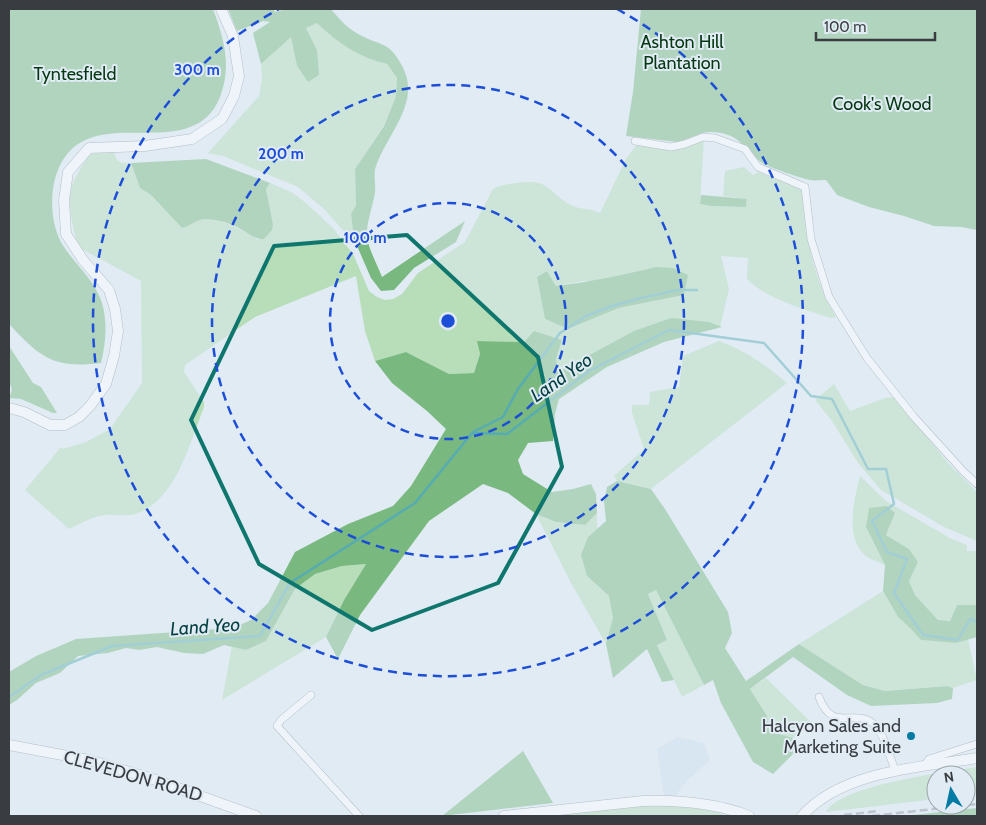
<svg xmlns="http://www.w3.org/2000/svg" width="986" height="825" font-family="Cabin,sans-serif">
	<rect width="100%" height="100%" fill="#e0ebf4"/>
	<!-- built -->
	<path fill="#cfe0ed" d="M677,737L704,743L710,760L687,781L678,792L677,796H664L657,749Z"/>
	<!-- green -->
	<path fill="#b7deb9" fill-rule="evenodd" d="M317,22C333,39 364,59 387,64L397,78L396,96L384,125L355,169L356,205L351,214L354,237H349L324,209L298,187L223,156L208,153L259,96L262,79L261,64L291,36L297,66L317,50L306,28Z
		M704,139L700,204L711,206L746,207L747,199L723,196L725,171L744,167L753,175L758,172L803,189C806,236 812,276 836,317L830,318C804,309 766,299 747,279L748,258L721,256L729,289L720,327L709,322L558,372L556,359L562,340L524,342L477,341L480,354L474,373L449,374L406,352L375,361L365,331L356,276L255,317L185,365L184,372L204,402V407C190,442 176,502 135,514C126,517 114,514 105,515C93,516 80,524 69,529L25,490L61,447L63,449L86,442L110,429L142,383L141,281L78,247C74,232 67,204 71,189C75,176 83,164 90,154L113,151L117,160L122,163H131L140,188L151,195L182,228C189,226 195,221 201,220C218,216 244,231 258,240L273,224L266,189L270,183L293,193L306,203L333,228L353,254L369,291L377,297L385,300L393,299L402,294L418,273L465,242L493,189C502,184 532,179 542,184C553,190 560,200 571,205C581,210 590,208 600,213L626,159L637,144L671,149ZM547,271L556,286L582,281H598L684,295L619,308L568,329L545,319L537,277Z
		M719,341C746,351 766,365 787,383L651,489L617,481L614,476L644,449L632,413V405H649L650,392L679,387L683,356Z
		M834,384L850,411L885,398L893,397L897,400L948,463L977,492V541L944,527L881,490L858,463L832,421L815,400Z
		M860,476L886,501L950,538L967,545V551H977V605H957L950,621L938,620L915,595L909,581V549L886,535L895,513L866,527L885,565C879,562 872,560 867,557C844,540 854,500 860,476Z
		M597,513V529L588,537L587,576L609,596L614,618L606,644L571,583L536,514L556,522L584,525Z
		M366,564L344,600L326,637L222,700L232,646L246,650L266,641L295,589L315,574L342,566Z
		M656,590L704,685L682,697L657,644L667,640L648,594Z
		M883,591L898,617L910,628L921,640L956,643L968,639L977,680L953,688L947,686L885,691L863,685L799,644Z
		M766,678L813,724L793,738L769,731L767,716L750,689Z
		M977,767V795L966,796V775H936V799L826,812C840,785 946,772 977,767Z
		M646,805C672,806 702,805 726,816H545Z"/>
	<!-- forest -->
	<path fill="#79b97f" d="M9,9H213C224,39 232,66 220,97C193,164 102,105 65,157C48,180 48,223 64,247C76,265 93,279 101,300C108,320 106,343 101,363C53,369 40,357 9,324Z
		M228,9H273L275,12L286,9H331C340,20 349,30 362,36C382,46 389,42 401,64C423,101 388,132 376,166C373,174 376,184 375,192C373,207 366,222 367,237C368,248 378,266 382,277L465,221L456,242L414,268L394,290L381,291L371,278L354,239L351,214L356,205L355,169L384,126L396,96L397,78L387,64C360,58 336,42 317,23L306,28L317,50L319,75L308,82L297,66L291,37L261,64L253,33L270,22L263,21L237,31Z
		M641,9H977V230L961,227L934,226L904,216L869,207L837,195L826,180C821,180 815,181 810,180C800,178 771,168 762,163C743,149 740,132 710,132C699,132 688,140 677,142L626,136L633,92Z
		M206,159L270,183L266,189L273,224L272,230L264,239C254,240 247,232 239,228C231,223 209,217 200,220C194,222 189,226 182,228L151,195L140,188L131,163Z
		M701,195L747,199L746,207L711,206L700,204Z
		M656,267L673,268L688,275L684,295L619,308L568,329L545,319L537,277L547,271L556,286C590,282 623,275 656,267Z
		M671,318L709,322L722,327L664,342L607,367L559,399L555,414L553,441L528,443L518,460L523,474L552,492L573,489L591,484L596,494L597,513L585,525L556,522L536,514L508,493L483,484L429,521L360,615L338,659L326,637L344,600L366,564L342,566L315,574L295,589L266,641L246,650L224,645L203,654L184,653L157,647L139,650L126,648L108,653L78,656L60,673L36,683L17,700L9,705V672L36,656L76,639L233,628L251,620L268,603L295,552L348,524L393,506L411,486L446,429L427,411L392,383L375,361L406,352L449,374L474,373L480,354L477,341L524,342L534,331L562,340L556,359L558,372L634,331Z
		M9,346L33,383L41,387L57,413H53L21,399L9,398L12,390L9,381Z
		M617,481L651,489L665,509L728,612L732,633L725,648L746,681L799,644L863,685L885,691L947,686L953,688L952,699L937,703L871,706L847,695L793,657L750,689L767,716L769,731L793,738V754L773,774L753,762L721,703L713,680L704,685L656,590L648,594L667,640L657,645L674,680L662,682L647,649L613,678L606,644L613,618L609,596L587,576L581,555L588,537L606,521L604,501L607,487Z
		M887,506L895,513L886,535L909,549L918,562L909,581L915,595L938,620L950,621L957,605H977V637L956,643L921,640L910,628L898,617L883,591L885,565L866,527L869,508Z
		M523,751L553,803L442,816Z
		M977,808V816H903Z"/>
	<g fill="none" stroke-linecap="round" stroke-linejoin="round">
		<!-- stream -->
		<path stroke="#57abb2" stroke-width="2.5" d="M473,432L503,417L518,389L560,333L586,316L612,306L641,298L678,290H697
			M9,697L41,675L112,646L260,636L290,583L415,503L472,433L507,434L589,371L669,330L764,343L811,396L832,399L868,469H886L894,504L872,521L887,552L907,559L894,593L923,635L958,640L970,619L977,622"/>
		<defs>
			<path id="street" d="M635,141L671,147L685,144L703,137L715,138L745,149L758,167L805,187L811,239L829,297L867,358L914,417L964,472L977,484
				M311,695L281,720L277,726L359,816
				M819,697C833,734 853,707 874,724C883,731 891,759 895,771
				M924,766L929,759L977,744"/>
			<path id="secondary" d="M9,408L24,412L50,425H65L79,417L90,406L106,384L114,356L118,331L115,309L109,290L83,260L66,234L64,200L68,172L89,148L145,146L192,139L222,119L234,96L239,76L233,36L221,9
				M9,745L89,760L150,778L256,816
				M504,816L643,801C679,800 716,803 749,816
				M802,816C842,771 921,767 977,758"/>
		</defs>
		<!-- street casing -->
		<use href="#street" stroke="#7f8890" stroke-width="8"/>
		<!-- secondary casing -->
		<use href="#secondary" stroke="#7f8890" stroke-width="11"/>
		<!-- street -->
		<use href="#street" stroke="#fff" stroke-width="7"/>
		<!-- secondary -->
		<use href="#secondary" stroke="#fff" stroke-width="10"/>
		<!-- rail -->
		<path stroke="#9299a0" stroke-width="2.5" stroke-dasharray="8 4" stroke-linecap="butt" d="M844,815L879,811
			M872,816L977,804"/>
	</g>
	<!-- marked area -->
	<path d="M0 0H986V825H0ZM407,235L538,357L562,467L498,583L372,630L259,564L191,420L274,246Z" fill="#e0ebf4" fill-opacity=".55" fill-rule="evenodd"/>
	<path fill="none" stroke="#0f766e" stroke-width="4" stroke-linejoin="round" d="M407,235L538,357L562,467L498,583L372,630L259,564L191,420L274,246Z"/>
	<!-- distance rings -->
	<g fill="none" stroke="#1d4ed8" stroke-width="2.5" stroke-dasharray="9 6">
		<circle cx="448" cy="321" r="118"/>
		<circle cx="448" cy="321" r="236"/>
		<path d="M617 9A355 355 0 1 1 279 9"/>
	</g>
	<!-- markers -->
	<circle fill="#017ba3" stroke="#e0ebf4" stroke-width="2" cx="911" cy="736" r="5"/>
	<g text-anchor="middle" stroke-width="4" stroke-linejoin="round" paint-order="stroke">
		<!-- park labels -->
		<g font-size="18" fill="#053711" stroke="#e0ebf4">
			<text x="682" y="48">Ashton Hill<tspan x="682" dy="21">Plantation</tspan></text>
			<text x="75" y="80">Tyntesfield</text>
			<text x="882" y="110">Cook's Wood</text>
		</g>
		<!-- poi labels -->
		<g font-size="18" fill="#393d41" stroke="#e0ebf4" text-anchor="end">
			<text x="901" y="732">Halcyon Sales and<tspan x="901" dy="21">Marketing Suite</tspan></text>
		</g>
		<!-- street labels -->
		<g font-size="18" fill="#393d41" stroke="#e0ebf4">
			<text transform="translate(133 776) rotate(16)" y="6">CLEVEDON ROAD</text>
		</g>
		<!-- water labels -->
		<g font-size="19" font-style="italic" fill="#043f42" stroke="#e0ebf4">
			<text transform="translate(561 377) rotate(-35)" y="7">Land Yeo</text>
			<text transform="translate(205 626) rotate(-4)" y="7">Land Yeo</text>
		</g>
	</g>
	<circle cx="448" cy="321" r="8" fill="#1d4ed8" stroke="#e0ebf4" stroke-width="2.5"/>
	<g font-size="15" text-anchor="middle" font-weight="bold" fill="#1d4ed8" stroke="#e0ebf4" stroke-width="4" stroke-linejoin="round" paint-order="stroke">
		<text x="197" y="75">300 m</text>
		<text x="281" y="159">200 m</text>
		<text x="365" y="243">100 m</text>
	</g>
	<!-- border -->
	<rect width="986" height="825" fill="none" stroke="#393d41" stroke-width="20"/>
	<!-- north arrow -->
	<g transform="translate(951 790) rotate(351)"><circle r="24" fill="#e0ebf4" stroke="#9da5ac"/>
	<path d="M0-4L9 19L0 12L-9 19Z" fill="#017ba3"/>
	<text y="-8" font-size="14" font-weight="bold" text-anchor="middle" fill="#393d41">N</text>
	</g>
	<!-- scale -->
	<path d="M816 32v8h119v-8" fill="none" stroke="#393d41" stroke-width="2.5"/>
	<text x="824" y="32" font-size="15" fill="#393d41" stroke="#e0ebf4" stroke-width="4" paint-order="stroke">100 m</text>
</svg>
